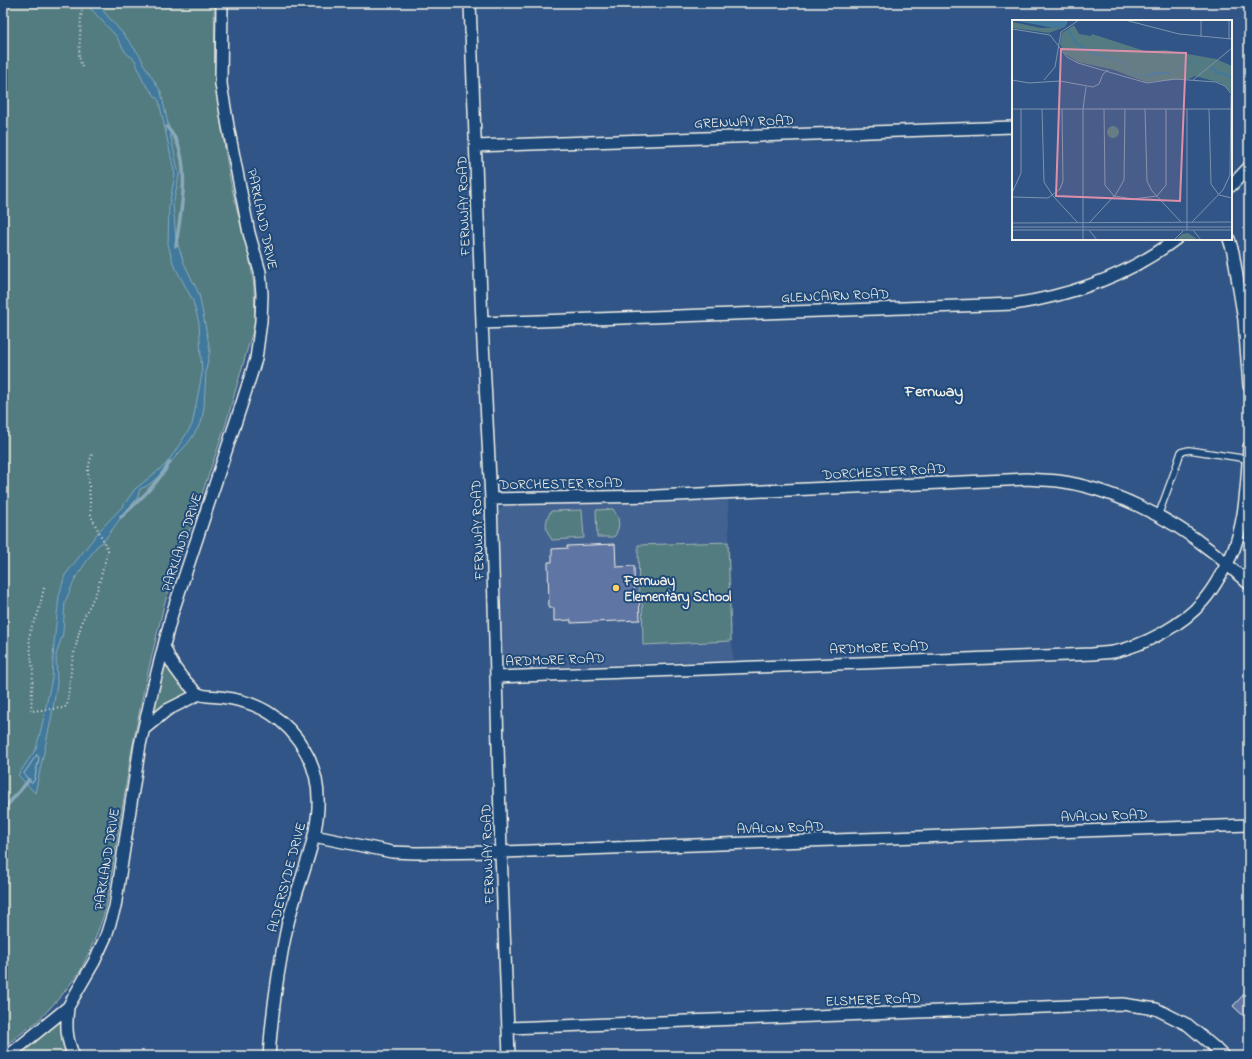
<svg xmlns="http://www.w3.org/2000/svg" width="1252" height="1059" font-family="'Indie Flower',sans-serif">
	<rect width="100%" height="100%" fill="#305586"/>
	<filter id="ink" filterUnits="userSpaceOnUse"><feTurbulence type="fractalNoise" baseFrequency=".025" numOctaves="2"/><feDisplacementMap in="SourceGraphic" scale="8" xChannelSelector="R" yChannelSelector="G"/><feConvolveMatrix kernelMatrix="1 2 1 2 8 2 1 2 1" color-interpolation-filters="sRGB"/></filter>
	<g filter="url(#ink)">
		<!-- built -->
		<path fill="#426291" d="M728,497L733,660L512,668L507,667L503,662L497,516L499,510L504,506Z"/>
		<!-- green -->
		<path fill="#537b81" stroke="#a4b6b4" d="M3,3H214L215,80L225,150L231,184L242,230L250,260L254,287L255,323L225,427L164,605L144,689L131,754L106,909L95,939L81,970L62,995L38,1021L3,1047Z
			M613,509C620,518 621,527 614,537H597L596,510Z
			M582,510L584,538L552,540C545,530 544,522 551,511Z
			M728,542L731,641L643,645L642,595L639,594L638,545Z
			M164,646L199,694L144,729Z
			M68,1007L74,1056H8Z"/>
		<!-- water -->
		<path fill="#41799c" stroke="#89a9ba" d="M88,3H102L104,12L125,36L141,57L143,63L161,92L179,175L173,205L176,239L184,263L199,294L210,350L206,370L204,408L201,423L189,442L168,465L162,474L147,486L140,489L137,499L125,512L103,542L97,546L76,577L65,602L63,633L56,655L57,684L51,720L35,793L18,775L36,749L42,725L52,678L54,643L59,596L65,575L100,530L123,506L135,489L165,465L174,453L192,425L202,374L199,323L193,301L173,263L168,244L169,206L175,175L159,101L143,81L135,60L126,53L116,36L92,10Z"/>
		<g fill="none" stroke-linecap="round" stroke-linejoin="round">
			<!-- shore -->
			<path stroke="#acc1ca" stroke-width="1" d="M37,755L39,758L34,781L31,783L24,774Z"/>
			<!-- stream -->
			<path stroke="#89a9ba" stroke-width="3.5" d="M167,127C170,131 175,137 177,142C190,173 180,215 176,246
				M121,517C140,500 157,484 170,462
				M3,810L29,780"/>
		</g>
		<!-- building -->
		<path fill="#5e75a4" stroke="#f4f1e8" d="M615,544L616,567L634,566L635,597H639L640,620L571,623V620L554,621V608H549L548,562H552V549L568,548L567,546Z
			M1247,991L1249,993V1021L1233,1006Z"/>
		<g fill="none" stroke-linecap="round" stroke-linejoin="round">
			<defs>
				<path id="service" d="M1158,516L1175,470L1181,452L1189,450L1248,459"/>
				<path id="minor" d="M470,3L482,323L491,499L501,852L509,1056
					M476,146L1013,127
					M1231,186L1249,167
					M1229,239L1233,252L1244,320L1249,386
					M482,323L1014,304C1073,295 1129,275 1176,239
					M491,499L656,496L1027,479C1037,480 1048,480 1058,481C1110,488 1169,517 1210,550C1224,560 1236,573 1249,584
					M164,646C170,662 177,674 190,686C192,688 196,693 199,694C204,697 214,696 220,697C237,699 256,704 271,714C285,723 296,735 304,749C339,806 300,869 287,927C278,969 272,1013 269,1056
					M497,677L1092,654C1099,653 1106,653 1113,652C1143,646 1183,625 1203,601C1209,594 1215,585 1220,576C1226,566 1233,555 1236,543C1246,513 1247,478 1249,447
					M144,729L167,710L199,694
					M314,836L392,852L416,853L501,852L1249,825
					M68,1007C66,1026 66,1039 74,1056
					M509,1028L1122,1004L1156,1009L1188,1025L1214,1047L1223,1056
					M8,1056L68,1007L94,962L106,936L115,907L140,745L153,688L172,614L241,406L256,359L261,321L262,294L260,272L249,233L228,126L221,84L222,3"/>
			</defs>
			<!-- service casing -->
			<use href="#service" stroke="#f4f1e8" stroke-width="8"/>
			<!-- minor casing -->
			<use href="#minor" stroke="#f4f1e8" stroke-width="14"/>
			<!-- path -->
			<path stroke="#f4f1e8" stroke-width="2" stroke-dasharray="1 3" stroke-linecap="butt" d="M82,67L79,57L81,17L83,3
				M44,588L38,614L31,628L29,638L33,671L31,711L63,708L67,706L72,662L79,633L82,621L97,591L108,550L91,516L88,470L92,453"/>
			<!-- service -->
			<use href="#service" stroke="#1f4a7a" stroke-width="5.5"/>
			<!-- minor -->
			<use href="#minor" stroke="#1f4a7a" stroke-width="11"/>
		</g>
	</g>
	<!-- markers -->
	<circle fill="#ffd166" stroke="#1f4a7a" stroke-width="1.5" cx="616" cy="588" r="4"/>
	<g text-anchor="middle" stroke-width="4" stroke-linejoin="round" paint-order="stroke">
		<!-- street labels -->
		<g font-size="14" fill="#f4f1e8" stroke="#1f4a7a">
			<text transform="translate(744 121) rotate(-2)" y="5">GRENWAY ROAD</text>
			<text transform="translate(463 206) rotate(-92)" y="5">FERNWAY ROAD</text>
			<text transform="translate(263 219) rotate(78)" y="5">PARKLAND DRIVE</text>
			<text transform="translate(835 295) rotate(-2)" y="5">GLENCAIRN ROAD</text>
			<text transform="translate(884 471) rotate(-3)" y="5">DORCHESTER ROAD</text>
			<text transform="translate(561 483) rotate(-1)" y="5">DORCHESTER ROAD</text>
			<text transform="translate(477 530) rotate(-92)" y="5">FERNWAY ROAD</text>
			<text transform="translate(181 542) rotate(-72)" y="5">PARKLAND DRIVE</text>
			<text transform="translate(879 647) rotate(-2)" y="5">ARDMORE ROAD</text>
			<text transform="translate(555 659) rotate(-2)" y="5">ARDMORE ROAD</text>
			<text transform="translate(1104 815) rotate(-2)" y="5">AVALON ROAD</text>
			<text transform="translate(780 827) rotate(-2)" y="5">AVALON ROAD</text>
			<text transform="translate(487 854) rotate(-92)" y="5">FERNWAY ROAD</text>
			<text transform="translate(106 859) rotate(-81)" y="5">PARKLAND DRIVE</text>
			<text transform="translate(286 877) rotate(-75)" y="5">ALDERSYDE DRIVE</text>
			<text transform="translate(873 999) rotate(-2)" y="5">ELSMERE ROAD</text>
		</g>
		<!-- poi labels -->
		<g font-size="14" font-weight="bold" fill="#f4f1e8" stroke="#1f4a7a" text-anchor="start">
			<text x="624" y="585">Fernway<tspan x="624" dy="16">Elementary School</tspan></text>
		</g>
		<!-- quarter labels -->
		<g font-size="16" font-weight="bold" fill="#f4f1e8" stroke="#1f4a7a">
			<text x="934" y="396">Fernway</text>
		</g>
	</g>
	<!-- overview -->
	<g transform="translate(1012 20)">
		<rect width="220" height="220" fill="#305586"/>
		<path d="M0,2L29,8L53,7L37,13L0,8ZM62,5L67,14L79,16L80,14L133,31L153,30L204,39L220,46V73L209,63L183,56L177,59L134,62L102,50L66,42L53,34L48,24L50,13ZM95 112a6 6 0 1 1 12 0a6 6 0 1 1-12 0ZM176,213L186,220H164L170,214Z" fill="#537b81"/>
		<path d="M0,0H56V1L53,7L42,8ZM82,32L106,39L115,47L119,52L129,56L144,52H161L178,41L197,44L179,42L162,52L132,57L123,55L105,40L80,34Z" fill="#41799c"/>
		<path fill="none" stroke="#41799c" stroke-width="2" d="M56,9L64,23L82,34M199,47L205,52L220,57M143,53H158"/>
		<path fill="none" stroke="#7e93ad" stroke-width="1" d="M113,0L167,14L220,19M189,0V17M217,0V19M0,9L38,15L55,37L66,43L135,63L163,59L204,62L213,66L220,75M0,60L17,63L48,61L81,67L87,64L91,54L96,50M32,60L43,47L49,12L67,0M181,60L220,28M0,89H220M30,89L32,162L41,176L66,203M92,89L93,165L102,176L121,179L145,176L154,165V89M133,89L135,161L140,171L169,202M175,89V210M197,89L199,164L207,175L220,178M0,173L9,153V89M0,177L36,178L48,169L51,161L50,89M180,202L211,170L218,155L219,75M0,203L220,202M77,203L104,174L112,160L113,89M0,207H220M0,210H220M77,210L85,220M181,210L189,220M71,220V89L74,67M162,220L171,211"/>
		<path fill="#de8fa9" fill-opacity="0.15" stroke="#de8fa9" stroke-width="2" d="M49,29L174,33L168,181L44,176Z"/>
		<rect width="220" height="220" fill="none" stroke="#f4f1e8" stroke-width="2"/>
	</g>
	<!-- margin -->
	<rect width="1252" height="1059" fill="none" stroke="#1f4a7a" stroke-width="16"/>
	<rect x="8" y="8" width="1236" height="1043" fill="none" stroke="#f4f1e8" stroke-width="1.5" filter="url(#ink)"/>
</svg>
